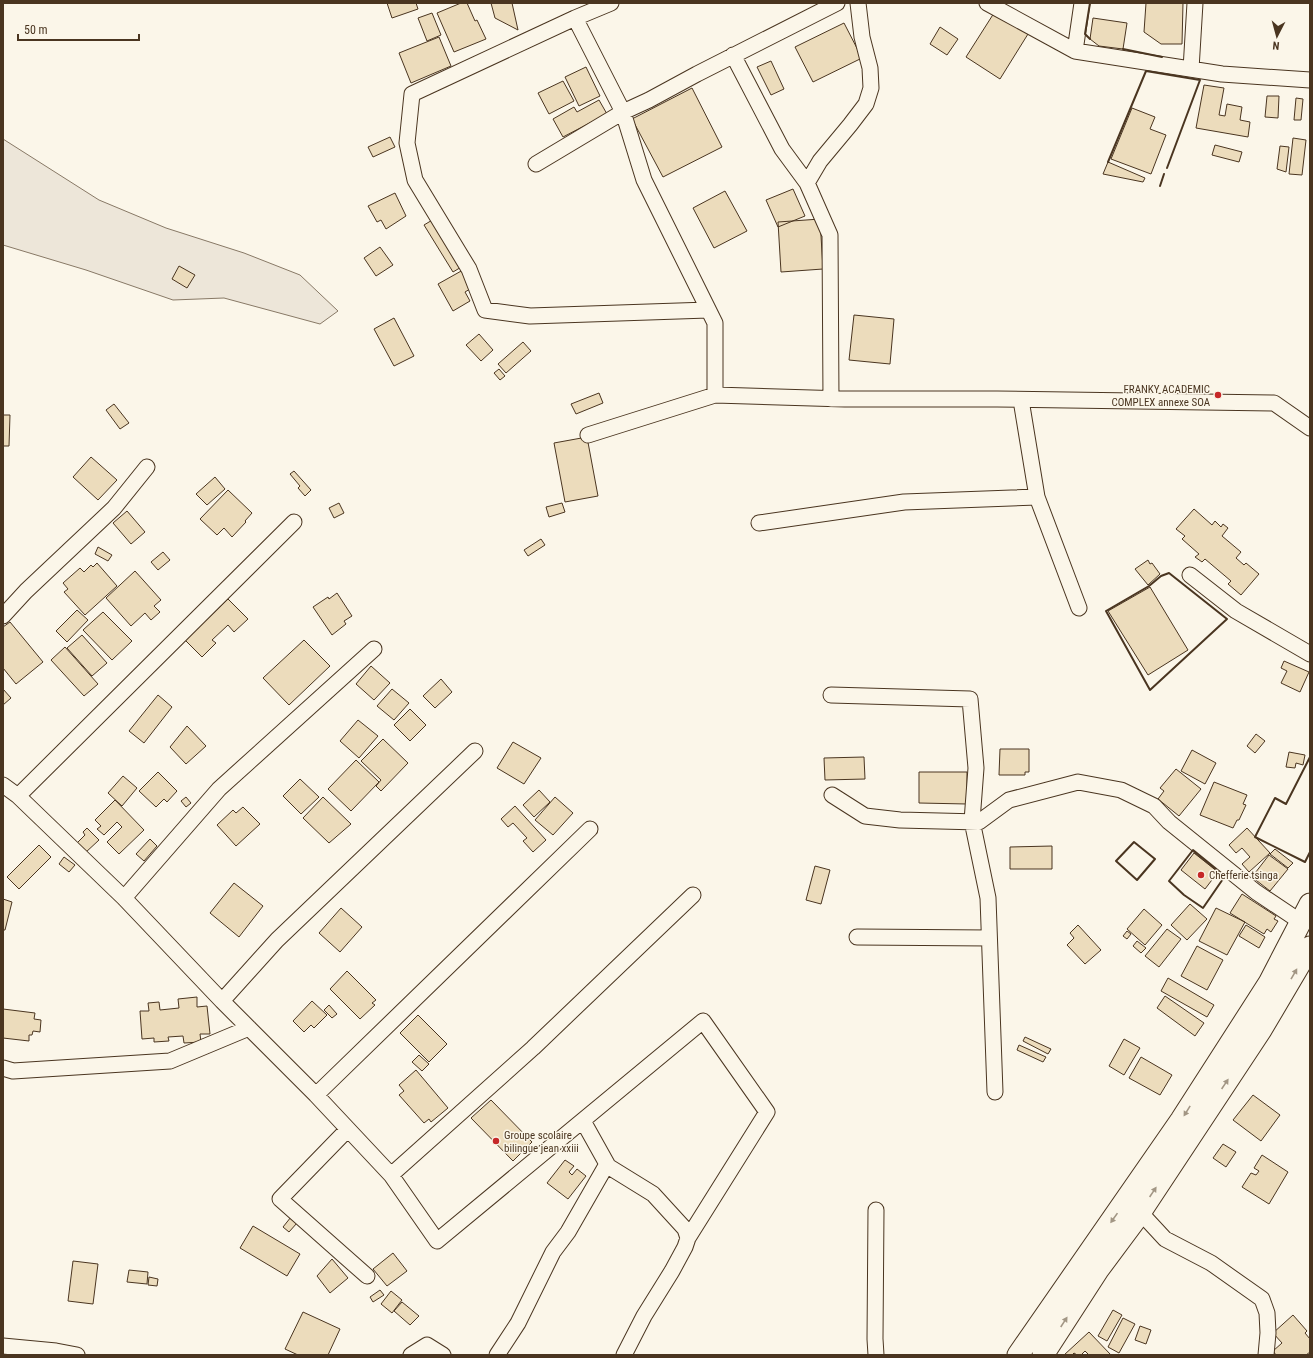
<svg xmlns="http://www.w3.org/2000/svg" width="1313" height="1358" font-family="'Roboto Condensed',sans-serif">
	<rect width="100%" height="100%" fill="#fbf6e9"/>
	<!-- green -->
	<path fill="#ede6d9" stroke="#887966" d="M3,139L99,200L166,228L244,253L300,275L338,311L320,324L224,298L173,300L86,270L3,245Z"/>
	<!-- building -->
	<path fill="#ecdcbc" stroke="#4a3520" d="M387,3H416L418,9L392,18Z
		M461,3H467L475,21L477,20L486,39L454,52L437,13Z
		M491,3H512L518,30L495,18Z
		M1146,3H1183L1182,44H1161L1144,32Z
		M432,13L441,35L427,41L418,18Z
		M994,13L1028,34L1000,79L966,57Z
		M1093,18L1127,23L1123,49L1099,46L1090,39Z
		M844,23L862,58L813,82L795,47Z
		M940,27L958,39L947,55L930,44Z
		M439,37L451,66L411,83L399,53Z
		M771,61L784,89L771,95L757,67Z
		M586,67L600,96L579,106L565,77Z
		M563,81L574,101L549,114L538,93Z
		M1204,85L1224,88L1219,115L1225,116L1227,104L1242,107L1240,120L1250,122L1248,137L1196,128Z
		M692,88L722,147L663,177L632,119Z
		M1267,96H1279L1278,118L1265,117Z
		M1296,98L1303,99L1301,120H1294Z
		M599,100L607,114L563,137L553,119L574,107L577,112Z
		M1132,108L1155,117L1150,129L1166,135L1151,174L1111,159Z
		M390,137L395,147L373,157L368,147Z
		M1293,138L1306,140L1302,175L1289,174Z
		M1215,145L1242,152L1239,162L1212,155Z
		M1280,146L1289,147L1286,172L1277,169Z
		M1108,162L1145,178L1143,182L1103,174Z
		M793,189L805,216L778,227L766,200Z
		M725,191L747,231L714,248L693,208Z
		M395,193L406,216L386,229L381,220L377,222L368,206Z
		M434,219L463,266L453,272L424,225Z
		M820,219L823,269L781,272L778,222Z
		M380,247L393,265L376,276L364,258Z
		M179,266L195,275L187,288L172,279Z
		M463,270L470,289L465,292L470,301L453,311L438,284Z
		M854,315L894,319L890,364L849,360Z
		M394,318L414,356L394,366L374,329Z
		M479,334L493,350L481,361L466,345Z
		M523,342L531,351L506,373L498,364Z
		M499,369L505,376L500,380L494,373Z
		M599,393L603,403L576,414L571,404Z
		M114,404L129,423L120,429L106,410Z
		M3,415H10L9,446H3Z
		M587,437L598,496L565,502L554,443Z
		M91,457L117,480L98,500L73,477Z
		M294,471L311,490L305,496L298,488L300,486L290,474Z
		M215,477L225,489L207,505L196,494Z
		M228,490L252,513L245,521L246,522L232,537L224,528L217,535L200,519Z
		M339,503L344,513L334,518L329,508Z
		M562,503L565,512L549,517L546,507Z
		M1194,509L1212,525L1215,521L1221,527L1223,524L1228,528L1222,536L1241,552L1236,558L1244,565L1246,563L1259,574L1241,595L1228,584L1231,581L1205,559L1202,562L1195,557L1199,554L1182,539L1185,536L1176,529Z
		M127,511L145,532L131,544L113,523Z
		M541,539L545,545L528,556L524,550Z
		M98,547L112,555L108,561L95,554Z
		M163,552L170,560L158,570L151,562Z
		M1148,560L1150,564L1152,563L1160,574L1148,585L1135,569Z
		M97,563L117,586L85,615L64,592L68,589L63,583L80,568L84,572L91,565L93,567Z
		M135,571L161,600L154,606L160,612L151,620L145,613L131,626L106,598Z
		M1150,587L1188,650L1148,675L1108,611Z
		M337,593L352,616L344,621L346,624L332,635L313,607L328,597L329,599Z
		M228,599L248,619L234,632L228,625L212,640L216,643L202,657L185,640Z
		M77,610L88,620L67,642L56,631Z
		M103,612L132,641L112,660L83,630Z
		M10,622L43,662L16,684L3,668V627Z
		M82,635L107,663L92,676L67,648Z
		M304,640L330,666L289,705L263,678Z
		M65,647L98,684L84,696L51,660Z
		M1284,661L1309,672L1300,692L1281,683L1287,671L1281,668Z
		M371,666L390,683L374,700L356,684Z
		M441,679L452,692L435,708L423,696Z
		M3,689L11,698L3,705Z
		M392,689L409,703L394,720L377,706Z
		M158,695L172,707L144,743L129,731Z
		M410,709L426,725L410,741L394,725Z
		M358,720L378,736L359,758L340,741Z
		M187,726L206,746L186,764L170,747Z
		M1256,734L1265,741L1255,753L1247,746Z
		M383,739L408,763L381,791L376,786L381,780L361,761Z
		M513,742L541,758L524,784L497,768Z
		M1000,749H1029V772H1025V775H999Z
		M1192,750L1216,763L1205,784L1181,771Z
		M1289,752L1305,755L1303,765L1296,763L1295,768L1286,767Z
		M864,757L865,779L825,780L824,758Z
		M356,760L379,782L351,811L328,789Z
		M1176,769L1201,789L1179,816L1158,799L1164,791L1160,788Z
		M158,772L177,791L167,802L164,799L156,807L139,791Z
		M919,772H967V804L919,803Z
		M123,776L137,788L122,806L108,793Z
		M300,779L319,797L301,814L283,796Z
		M1214,782L1247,795L1243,804L1246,805L1239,820H1237L1233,828L1200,815Z
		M539,790L550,802L534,817L523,805Z
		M186,797L191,803L186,807L181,801Z
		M323,797L351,824L329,843L303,818Z
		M555,797L573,813L553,835L535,820Z
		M115,800L144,830L119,854L107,842L122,827L117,822L104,835L97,829L101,826L95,820Z
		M515,806L546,840L533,852L523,841L527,838L513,823L508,827L501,819Z
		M243,807L260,824L236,846L217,825L233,810L236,813Z
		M87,828L99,840L85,853L76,844L85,835L83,832Z
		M1247,828L1270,853L1249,872L1242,864L1250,857L1242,848L1236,853L1229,845Z
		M150,839L157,846L144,861L136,854Z
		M39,845L51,857L19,889L7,877Z
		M1052,846V869H1010V847Z
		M1275,849L1293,863L1288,868L1270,854Z
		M1194,853L1218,872L1205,889L1181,870Z
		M1269,855L1288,869L1270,891L1252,877Z
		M64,857L75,865L69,872L59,864Z
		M815,866L830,870L821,904L806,900Z
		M234,883L263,906L239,937L210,913Z
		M1242,894L1276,916L1274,919L1278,921L1271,932L1267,929L1264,934L1230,913Z
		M3,899L12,902L5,930H3Z
		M1190,904L1207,919L1187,940L1171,925Z
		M341,908L362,927L340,952L319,933Z
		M1216,908L1245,922L1227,955L1199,941Z
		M1144,909L1162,925L1145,945L1127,929Z
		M1078,925L1101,950L1085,964L1067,945L1074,938L1070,933Z
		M1246,925L1265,937L1259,948L1239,936Z
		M1167,929L1181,939L1159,967L1145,956Z
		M1127,931L1131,934L1127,939L1123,936Z
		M1137,941L1146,948L1141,953L1133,946Z
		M1197,946L1223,960L1207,990L1181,976Z
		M347,971L376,1000L372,1003L375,1005L360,1019L330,989Z
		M1168,978L1214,1005L1207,1017L1161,991Z
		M1165,996L1204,1023L1195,1036L1157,1008Z
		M197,997V1007L207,1006L210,1034H200L201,1042L184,1043L183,1036L168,1037L169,1041L154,1042V1038L142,1039L140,1011H149L148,1003L159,1002L160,1010L179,1008L178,999Z
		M312,1001L327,1015L314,1028L311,1025L304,1032L293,1021Z
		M329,1005L337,1014L332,1018L324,1010Z
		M3,1009L35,1013L34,1019L41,1020L40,1032L33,1031L32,1035H29V1041L3,1038Z
		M418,1015L447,1044L429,1062L400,1033Z
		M1025,1037L1051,1049L1048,1054L1023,1041Z
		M1124,1039L1140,1048L1124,1075L1109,1066Z
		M1019,1045L1046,1057L1043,1062L1017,1050Z
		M419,1055L429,1064L422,1071L412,1062Z
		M1141,1057L1172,1075L1160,1095L1129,1078Z
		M416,1070L448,1108L431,1122L429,1119L424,1123L399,1095L404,1091L399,1085Z
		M1253,1095L1280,1115L1261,1141L1233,1120Z
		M491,1100L532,1142L513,1161L471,1118Z
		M1223,1144L1236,1152L1226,1167L1213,1158Z
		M1262,1155L1288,1172L1269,1204L1242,1187L1251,1173L1256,1175L1259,1171L1254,1168Z
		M565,1160L574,1166L569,1172L572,1175L577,1169L586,1176L568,1199L547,1183Z
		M291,1217L297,1223L289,1232L283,1227Z
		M253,1226L300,1254L287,1276L240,1248Z
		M393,1253L407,1271L387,1286L373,1269Z
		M332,1259L348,1278L330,1293L317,1276Z
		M73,1261L98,1264L93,1304L68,1301Z
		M129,1270L148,1272L147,1284L127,1282Z
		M149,1277L158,1279L157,1286L148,1285Z
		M380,1290L384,1295L373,1302L370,1297Z
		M391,1291L402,1300L392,1313L381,1304Z
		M402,1302L419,1316L410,1325L394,1311Z
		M1113,1310L1122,1315L1107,1341L1098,1336Z
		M303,1312L340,1329L328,1355H298L285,1349Z
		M1293,1315L1307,1331L1305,1333L1310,1339V1352L1306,1355H1276L1273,1351L1282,1343L1273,1333Z
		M1123,1318L1135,1324L1119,1353L1108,1347Z
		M1140,1326L1151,1330L1146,1344L1135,1340Z
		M1089,1332L1111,1355H1089L1085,1351L1081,1355H1077L1074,1353L1072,1355H1064Z"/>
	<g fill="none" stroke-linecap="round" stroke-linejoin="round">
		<defs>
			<path id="street" d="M611,3L575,18L412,94L407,143L415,180L469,269L485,310L530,316L708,310
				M987,3L1075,51L1222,74L1310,80
				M1075,51L1082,3
				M733,55L782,149L807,183L830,235L831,399
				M1191,69L1195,3
				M536,164L623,112L575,18
				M807,183L820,161L850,125L866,104L871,88L870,68L862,37L858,3
				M715,395V323L644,180L623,112L649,100L697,74L837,3
				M1021,400L1037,497L1079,608
				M588,435L715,395L845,399H997L1274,403L1310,428
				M759,523L904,502L1037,497
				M1190,575L1236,611L1310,654
				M3,616L26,591L114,508L147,467
				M831,695L970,699L976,768L972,821L988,898L995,1092
				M3,785L18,796L124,898L222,1001L316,1095
				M832,795L865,816L900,820L979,822L1009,800L1078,782L1121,790L1154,806L1169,822L1256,892L1301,922
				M18,796L294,522
				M590,829L316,1095L391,1175L437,1241L703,1021L767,1112L688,1238
				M124,898L219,789L374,649
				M857,937L989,938
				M222,1001L277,940L475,751
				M3,1068L13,1071L170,1061L249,1028
				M348,1129L280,1199L367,1276
				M606,1165L653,1194L685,1229L688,1238L685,1247L672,1271L644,1316L624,1355
				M391,1175L533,1048L693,895
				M876,1210L875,1339L876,1355
				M1140,1212L1165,1239L1211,1263L1262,1299L1267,1313L1268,1333L1266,1355
				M3,1346L56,1351L77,1355
				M411,1355L427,1345L443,1355
				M497,1355L518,1323L553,1252L568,1232L607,1164L583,1121"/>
			<path id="secondary" d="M1018,1355L1181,1120L1269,983L1310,904
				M1043,1355L1098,1270L1136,1219L1261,1030L1310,947"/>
		</defs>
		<!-- street casing -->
		<use href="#street" stroke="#4a3520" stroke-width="17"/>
		<!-- secondary casing -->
		<use href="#secondary" stroke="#4a3520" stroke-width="23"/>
		<!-- street -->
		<use href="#street" stroke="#fbf6e9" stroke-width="15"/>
		<!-- secondary -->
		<use href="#secondary" stroke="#fbf6e9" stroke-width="21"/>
		<!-- wall -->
		<path stroke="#4a3520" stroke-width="2" d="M1090,3L1085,34L1090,39
			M1123,49L1162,57
			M1108,162L1146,71L1200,80L1167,168
			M1160,186L1164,174
			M1169,573L1227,619L1150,690L1106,611L1149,586L1161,576Z
			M1310,757L1286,804L1275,798L1255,837L1305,862L1310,852
			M1134,842L1155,859L1137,880L1116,861Z
			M1193,850L1225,876L1203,908L1184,895L1169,881Z"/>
	</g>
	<!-- one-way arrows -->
	<defs><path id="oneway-solid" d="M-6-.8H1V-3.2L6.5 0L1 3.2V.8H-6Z"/></defs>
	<g fill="#a29684">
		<use href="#oneway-solid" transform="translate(1294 974) rotate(-60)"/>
		<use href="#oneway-solid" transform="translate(1225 1084) rotate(-56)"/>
		<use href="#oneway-solid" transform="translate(1187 1111) rotate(122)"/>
		<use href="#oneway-solid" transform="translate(1153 1192) rotate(-56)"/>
		<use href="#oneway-solid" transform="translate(1114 1218) rotate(125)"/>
		<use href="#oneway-solid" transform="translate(1064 1322) rotate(-57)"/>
	</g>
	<!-- markers -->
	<g fill="#c62828" stroke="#fbf6e9" stroke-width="1.5">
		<circle cx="1218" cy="395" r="4"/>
		<circle cx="1201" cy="875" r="4"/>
		<circle cx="496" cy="1141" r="4"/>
	</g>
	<g text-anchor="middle" stroke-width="3" stroke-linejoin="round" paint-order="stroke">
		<!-- poi labels -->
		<g font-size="11" fill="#4a3520" stroke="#fbf6e9" text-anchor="start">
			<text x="1210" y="393" text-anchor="end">FRANKY ACADEMIC<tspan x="1210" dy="13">COMPLEX annexe SOA</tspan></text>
			<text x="1209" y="879">Chefferie tsinga</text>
			<text x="504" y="1139">Groupe scolaire<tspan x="504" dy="13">bilingue jean xxiii</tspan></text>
		</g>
	</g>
	<!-- border -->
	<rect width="1313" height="1358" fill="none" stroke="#4a3520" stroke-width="8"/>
	<!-- north arrow -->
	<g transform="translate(1277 36) rotate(186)" stroke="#fbf6e9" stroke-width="3" paint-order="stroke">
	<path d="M0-3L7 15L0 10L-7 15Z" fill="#4a3520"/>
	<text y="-6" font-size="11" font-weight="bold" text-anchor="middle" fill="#4a3520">N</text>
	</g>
	<!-- scale -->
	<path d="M18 34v6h121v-6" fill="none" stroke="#4a3520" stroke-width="2"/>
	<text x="24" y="34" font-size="12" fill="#4a3520" stroke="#fbf6e9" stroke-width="3" paint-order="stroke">50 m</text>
</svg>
